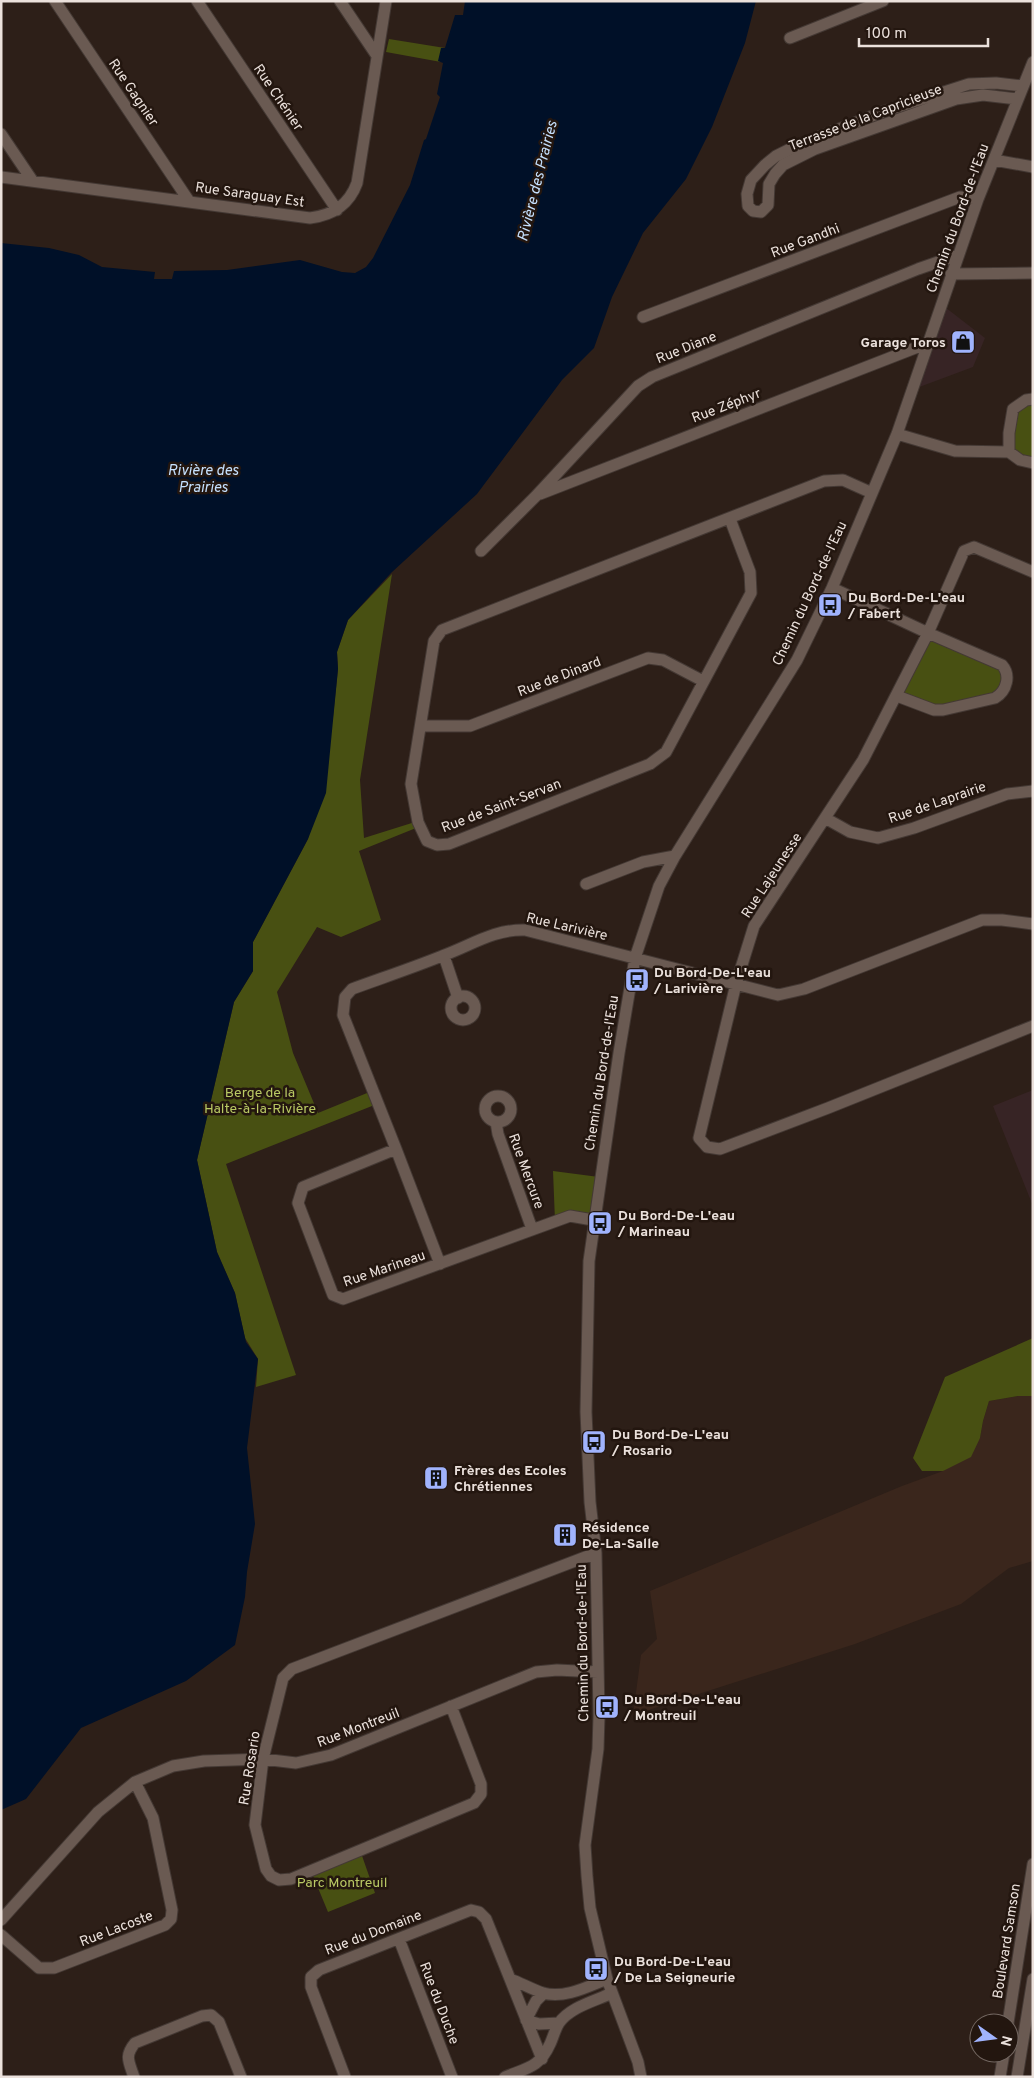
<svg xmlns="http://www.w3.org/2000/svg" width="1034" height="2078" font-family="Overpass,sans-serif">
	<rect width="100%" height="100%" fill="#2d1f18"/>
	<!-- commercial -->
	<path fill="#372425" d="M941,304L985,338L973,367L914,389Z
		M1033,1090V1206L993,1106Z"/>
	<!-- built -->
	<path fill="#3a261c" d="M1018,1396H1033V1561L1009,1568L961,1604L855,1644L633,1715L641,1655L657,1639L650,1591L902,1486L943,1471L980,1438L983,1421L989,1401Z"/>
	<!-- green -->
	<path fill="#485012" d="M389,39L445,48L441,62L386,52Z
		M1033,399V463L1009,452L1013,409Z
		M392,574L360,780L364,838L415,822L416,828L359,851L381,920L341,937L317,927L277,992L293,1053L318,1113L372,1091L377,1104L226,1164L296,1375L256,1387L258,1359L245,1338L235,1293L217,1252L197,1160L234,1002L253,971V942L308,839L333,717L338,669L337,652L348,620Z
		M928,633L1002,665L1001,694L943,710L897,696Z
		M553,1171L599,1177L593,1220L555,1221Z
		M1033,1338V1396H1018L989,1401L983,1421L980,1438L971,1457L943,1471H922L913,1458L945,1377Z
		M360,1850L375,1893L328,1912L311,1871Z"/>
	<!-- water -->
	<path fill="#001028" d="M465,1H756L745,43L712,127L686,179L643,233L612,297L594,348L562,380L477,494L391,573L348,620L337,652L338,669L326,793L308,839L253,942V971L234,1002L197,1160L217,1252L235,1293L246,1342L258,1359L247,1448L255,1524L247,1572L245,1597L235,1645L186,1681L81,1728L26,1799L1,1810V243L49,248L79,255L102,267L155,272L154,279H172L174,271L227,270L300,260L342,272L355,273L366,267L373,258L410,185L424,140L426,139L440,97L437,94L443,63L438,61L441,48H445L455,15H463Z"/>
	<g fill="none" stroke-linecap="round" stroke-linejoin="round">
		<defs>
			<path id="minor" d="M55,1L189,201
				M197,1L337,210
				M340,1L377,56
				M790,38L883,1
				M1017,99L983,95L956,99L815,149L783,165L775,174L769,184L768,205L761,212L753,211L748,206L747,194L751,180L765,165L776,156L798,145L885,111L969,84L996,83L1022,86
				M1,134L32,180
				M994,160L1033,167
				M1,177L310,218C333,215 349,205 357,183L386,1
				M951,274L1033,273
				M643,317L960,197L978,199
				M897,434L955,451L1009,452L1020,460L1033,463
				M1009,452V433L1013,409L1026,400L1033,399
				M540,494L928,343
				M730,519L750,572L751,593L666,752L650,764L449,844L437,845L427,841L418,822L411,784L434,641L442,630L824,481L843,480L872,493
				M481,551L536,496L638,386L652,377L918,269L958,255
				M1033,572L974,547L964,551L928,633L863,760L754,926L736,984L699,1138L707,1147L720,1149L828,1108L1033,1026
				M832,588L928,633L1002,665C1011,675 1007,691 995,698L943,710H934L897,696
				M421,726H470L648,658L663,660L703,681
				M825,818L850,832L878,838L914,828L1007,794L1033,791
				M586,884L643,862L675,856
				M444,956L458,998
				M451 1008a12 12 0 1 1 24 0a12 12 0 1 1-24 0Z
				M485 1109a13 13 0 1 1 26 0a13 13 0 1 1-26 0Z
				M496,1122L498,1134L532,1229
				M396,1149L303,1187L298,1203L333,1295L343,1299L570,1216L593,1220
				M440,1264L396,1149L343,1015L345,997L352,989C382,978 412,968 442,956C470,946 494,929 525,930L778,995L804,989L982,920H1002L1033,924
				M451,1706L481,1784V1794L474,1803L291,1879L279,1880L271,1876L266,1869L255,1825L263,1759L283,1678L292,1669L596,1553
				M1,1920L98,1812L135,1782L173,1766L204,1761L263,1759L296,1763L331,1755L536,1672L557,1670L598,1672
				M1,1935L39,1968H54L165,1925L171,1919L172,1910L153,1818L135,1782
				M399,1939L452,2077
				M510,1979C521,1983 531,1989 543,1993C564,1999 587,1987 607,1979
				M526,2020L539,2024L559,2023
				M526,2020L536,2001L544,1993
				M1008,2023L1033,1864
				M134,2077C129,2062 124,2056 135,2043L202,2016L211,2015L219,2022L241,2077
				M345,2077L311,1987V1977L319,1970L471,1910L479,1912L486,1919L542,2059
				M505,2077C527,2068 540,2067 550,2044C553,2038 555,2029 559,2023C570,2007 595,2001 612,1993
				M641,2077L638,2062L607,1979L590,1908L587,1876L585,1845L598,1749L599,1716L596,1553L590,1502L586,1412L589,1261L619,1053L635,958L659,886L675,856L797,660L832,588L897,434L978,199L1033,62
				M1000,2077L1004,2053
				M1017,2077L1033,1979"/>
		</defs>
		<!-- minor casing -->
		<use href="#minor" stroke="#443934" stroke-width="13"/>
		<!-- minor -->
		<use href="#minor" stroke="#6a5a52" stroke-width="11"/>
	</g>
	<!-- icons -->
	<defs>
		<symbol id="shop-square" viewBox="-11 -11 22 22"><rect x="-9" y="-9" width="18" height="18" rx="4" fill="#a0b3fd" stroke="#23160f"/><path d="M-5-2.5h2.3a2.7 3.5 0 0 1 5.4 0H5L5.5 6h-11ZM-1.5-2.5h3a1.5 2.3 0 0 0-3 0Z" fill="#111"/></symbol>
		<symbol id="bus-square" viewBox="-11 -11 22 22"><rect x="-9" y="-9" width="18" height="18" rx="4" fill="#a0b3fd" stroke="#23160f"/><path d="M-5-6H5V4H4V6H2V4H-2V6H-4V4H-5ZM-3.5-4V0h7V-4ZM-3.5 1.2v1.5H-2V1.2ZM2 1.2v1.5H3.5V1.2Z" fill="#111"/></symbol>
		<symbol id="building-square" viewBox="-11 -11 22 22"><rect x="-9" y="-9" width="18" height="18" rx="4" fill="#a0b3fd" stroke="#23160f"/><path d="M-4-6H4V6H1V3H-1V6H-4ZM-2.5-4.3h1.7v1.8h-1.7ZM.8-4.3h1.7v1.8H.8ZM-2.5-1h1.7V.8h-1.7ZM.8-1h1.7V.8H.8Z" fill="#111"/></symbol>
	</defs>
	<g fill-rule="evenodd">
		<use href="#shop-square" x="949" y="328" width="28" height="28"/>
		<use href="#bus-square" x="816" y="591" width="28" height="28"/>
		<use href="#bus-square" x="623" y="966" width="28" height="28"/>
		<use href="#bus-square" x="586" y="1209" width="28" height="28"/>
		<use href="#bus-square" x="580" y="1428" width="28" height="28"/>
		<use href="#building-square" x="422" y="1464" width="28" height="28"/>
		<use href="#building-square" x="551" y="1521" width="28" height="28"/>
		<use href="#bus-square" x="593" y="1693" width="28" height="28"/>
		<use href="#bus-square" x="582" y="1955" width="28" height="28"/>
	</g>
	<g text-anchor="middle" stroke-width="5" stroke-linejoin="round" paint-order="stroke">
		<!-- street labels -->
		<g font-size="14" fill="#ebe1dc" stroke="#23160f">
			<text transform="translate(134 92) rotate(56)" y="5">Rue Gagnier</text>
			<text transform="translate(279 97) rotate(56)" y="5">Rue Chénier</text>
			<text transform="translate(865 117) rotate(-21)" y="5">Terrasse de la Capricieuse</text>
			<text transform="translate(250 194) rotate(8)" y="5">Rue Saraguay Est</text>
			<text transform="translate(957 218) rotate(-70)" y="5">Chemin du Bord-de-l'Eau</text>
			<text transform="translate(805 240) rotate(-21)" y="5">Rue Gandhi</text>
			<text transform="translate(686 347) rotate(-22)" y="5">Rue Diane</text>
			<text transform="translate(726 405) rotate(-21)" y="5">Rue Zéphyr</text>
			<text transform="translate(809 593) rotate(-65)" y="5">Chemin du Bord-de-l'Eau</text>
			<text transform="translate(559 676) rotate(-21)" y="5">Rue de Dinard</text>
			<text transform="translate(937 802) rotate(-19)" y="5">Rue de Laprairie</text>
			<text transform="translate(501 805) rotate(-21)" y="5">Rue de Saint-Servan</text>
			<text transform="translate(771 875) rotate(-57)" y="5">Rue Lajeunesse</text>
			<text transform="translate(567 926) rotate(13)" y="5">Rue Larivière</text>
			<text transform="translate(601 1073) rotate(-81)" y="5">Chemin du Bord-de-l'Eau</text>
			<text transform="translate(527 1171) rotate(70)" y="5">Rue Mercure</text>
			<text transform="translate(384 1268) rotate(-19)" y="5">Rue Marineau</text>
			<text transform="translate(582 1643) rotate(-91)" y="5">Chemin du Bord-de-l'Eau</text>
			<text transform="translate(358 1727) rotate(-21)" y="5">Rue Montreuil</text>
			<text transform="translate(249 1768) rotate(-81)" y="5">Rue Rosario</text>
			<text transform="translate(116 1928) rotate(-21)" y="5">Rue Lacoste</text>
			<text transform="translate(373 1932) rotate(-21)" y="5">Rue du Domaine</text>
			<text transform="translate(1006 1941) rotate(-81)" y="5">Boulevard Samson</text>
			<text transform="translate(440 2003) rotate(69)" y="5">Rue du Duche</text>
		</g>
		<!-- poi labels -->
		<g font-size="14" font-weight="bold" fill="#ebe1dc" stroke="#23160f" text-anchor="start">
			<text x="946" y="347" text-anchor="end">Garage Toros</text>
			<text x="848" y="602">Du Bord-De-L'eau<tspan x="848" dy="16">/ Fabert</tspan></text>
			<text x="654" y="977">Du Bord-De-L'eau<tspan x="654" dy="16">/ Larivière</tspan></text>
			<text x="618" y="1220">Du Bord-De-L'eau<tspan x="618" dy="16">/ Marineau</tspan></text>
			<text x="612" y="1439">Du Bord-De-L'eau<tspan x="612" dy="16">/ Rosario</tspan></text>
			<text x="454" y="1475">Frères des Ecoles<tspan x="454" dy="16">Chrétiennes</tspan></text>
			<text x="582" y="1532">Résidence<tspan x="582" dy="16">De-La-Salle</tspan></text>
			<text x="624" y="1704">Du Bord-De-L'eau<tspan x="624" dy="16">/ Montreuil</tspan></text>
			<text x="614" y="1966">Du Bord-De-L'eau<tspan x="614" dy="16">/ De La Seigneurie</tspan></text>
		</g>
		<!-- park labels -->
		<g font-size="14" fill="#b9c964" stroke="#23160f">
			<text x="260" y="1097">Berge de la<tspan x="260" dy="16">Halte-à-la-Rivière</tspan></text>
			<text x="342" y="1887">Parc Montreuil</text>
		</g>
		<!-- water labels -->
		<g font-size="15" font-style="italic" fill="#c5e0fe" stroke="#23160f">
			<text transform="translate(537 181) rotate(-76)" y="5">Rivière des Prairies</text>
			<text x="203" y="475">Rivière des<tspan x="203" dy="17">Prairies</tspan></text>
		</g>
	</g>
	<!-- border -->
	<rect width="1034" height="2078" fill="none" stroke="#ebe1dc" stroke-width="5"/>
	<!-- north arrow -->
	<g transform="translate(994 2038) rotate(104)"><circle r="24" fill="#23160f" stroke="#736761"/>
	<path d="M0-4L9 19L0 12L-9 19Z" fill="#a0b3fd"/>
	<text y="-8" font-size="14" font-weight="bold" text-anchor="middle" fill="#ebe1dc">N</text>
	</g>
	<!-- scale -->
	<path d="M859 38v8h129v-8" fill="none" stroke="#ebe1dc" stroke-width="2.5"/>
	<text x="866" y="38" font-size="15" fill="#ebe1dc" stroke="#23160f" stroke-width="4" paint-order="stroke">100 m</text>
</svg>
